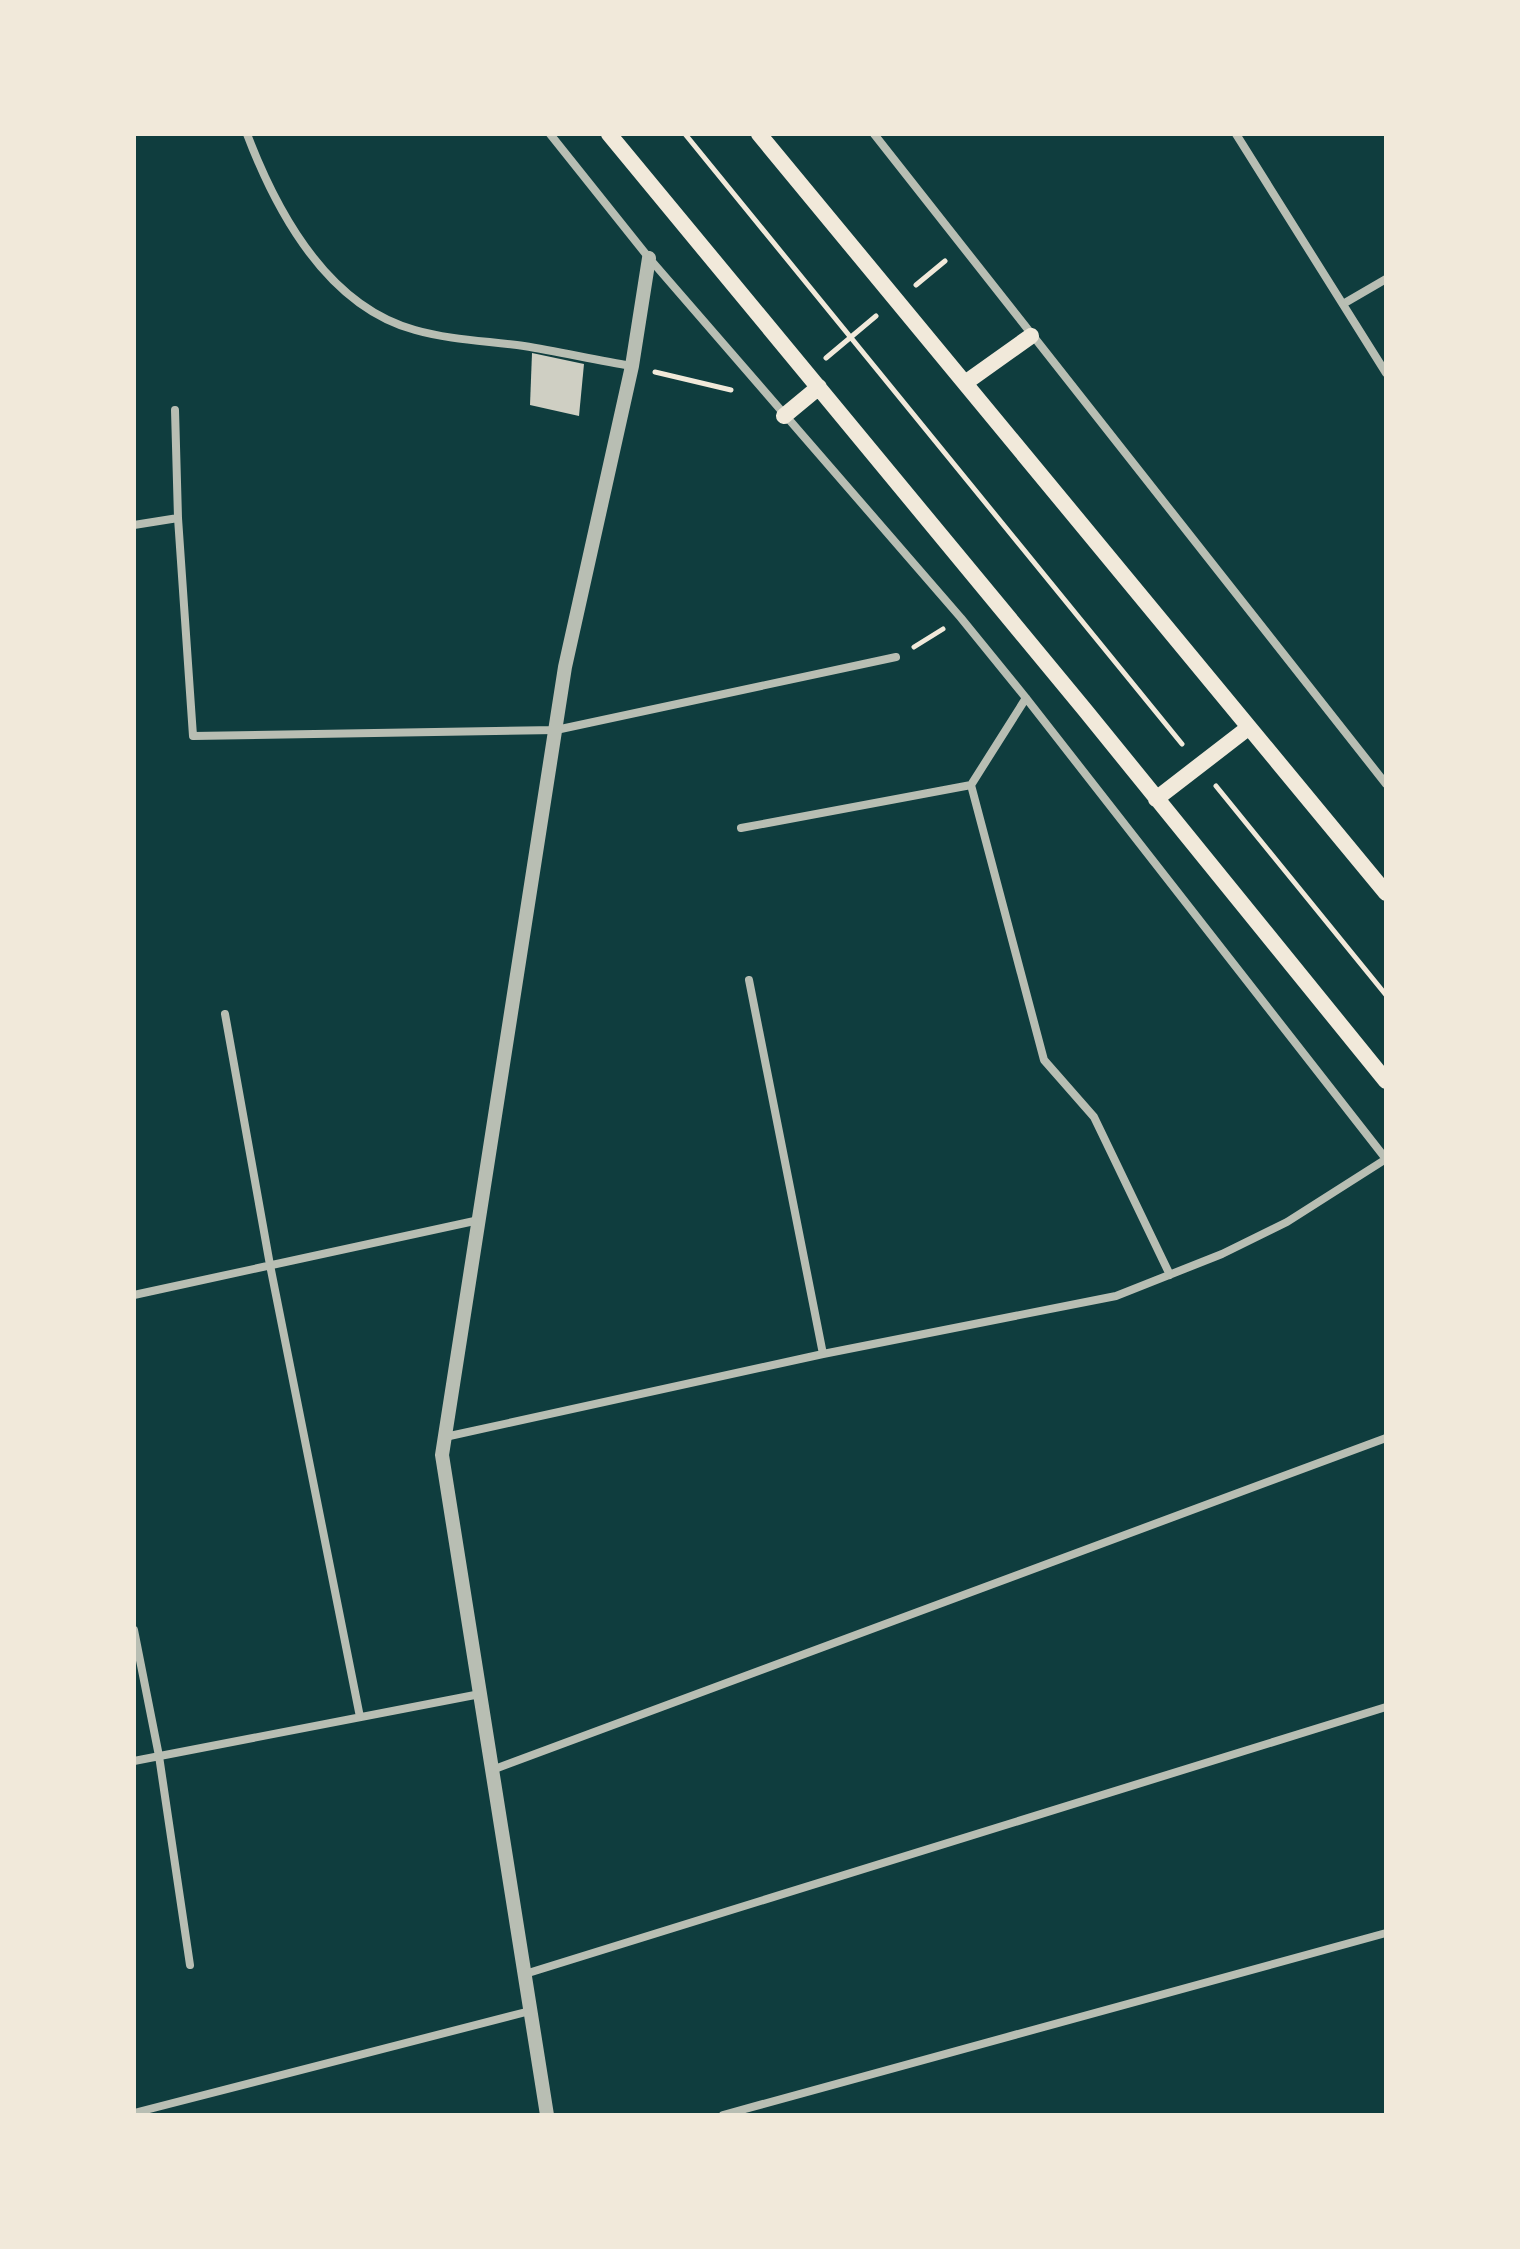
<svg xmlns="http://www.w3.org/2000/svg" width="1520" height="2249" font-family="'PT Sans',sans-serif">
	<rect width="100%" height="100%" fill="#0f3d3e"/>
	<!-- building -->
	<path fill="#cfcfc3" d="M532,353L584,364L579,416L530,405Z"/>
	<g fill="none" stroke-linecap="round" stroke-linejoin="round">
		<!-- path -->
		<path stroke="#f1e9da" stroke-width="5" d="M685,134L1182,744
			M916,285L945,261
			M826,358L876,316
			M655,372L731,390
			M914,647L943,629
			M1216,786L1386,995"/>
		<!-- minor -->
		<path stroke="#b8beb3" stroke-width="8" d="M247,134C277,213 327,306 415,330C450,340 489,341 524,346C560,352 596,360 632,366
			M550,134L649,258L961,618L1026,698L1386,1159
			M874,134L1386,784
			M1236,134L1386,373
			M1343,304L1386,279
			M175,410L178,518L193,736L556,730L896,657
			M134,525L178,518
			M1026,698L971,785L1044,1060L1094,1117L1170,1275
			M741,828L971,785
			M749,980L823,1354
			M225,1014L270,1265L360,1717
			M134,1295L479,1220
			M445,1437L823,1354L1116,1296L1222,1254L1287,1222L1386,1159
			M134,1630L159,1756L190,1965
			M134,1761L480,1694
			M492,1770L1386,1438
			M525,1974L1386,1707
			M134,2113L530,2011
			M723,2115L1386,1933"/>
		<!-- tertiary -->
		<path stroke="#b8beb3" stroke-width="14" d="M547,2115L442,1455L565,667L632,366L649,258"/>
		<!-- secondary -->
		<path stroke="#f1e9da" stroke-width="16" d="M609,134L1085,710L1386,1081
			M759,134L1386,893
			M965,383L1031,336
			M784,416L819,387
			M1156,799L1248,728"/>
	</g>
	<!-- border -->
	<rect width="1520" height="2249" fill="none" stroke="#f1e9da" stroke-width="272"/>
</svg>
